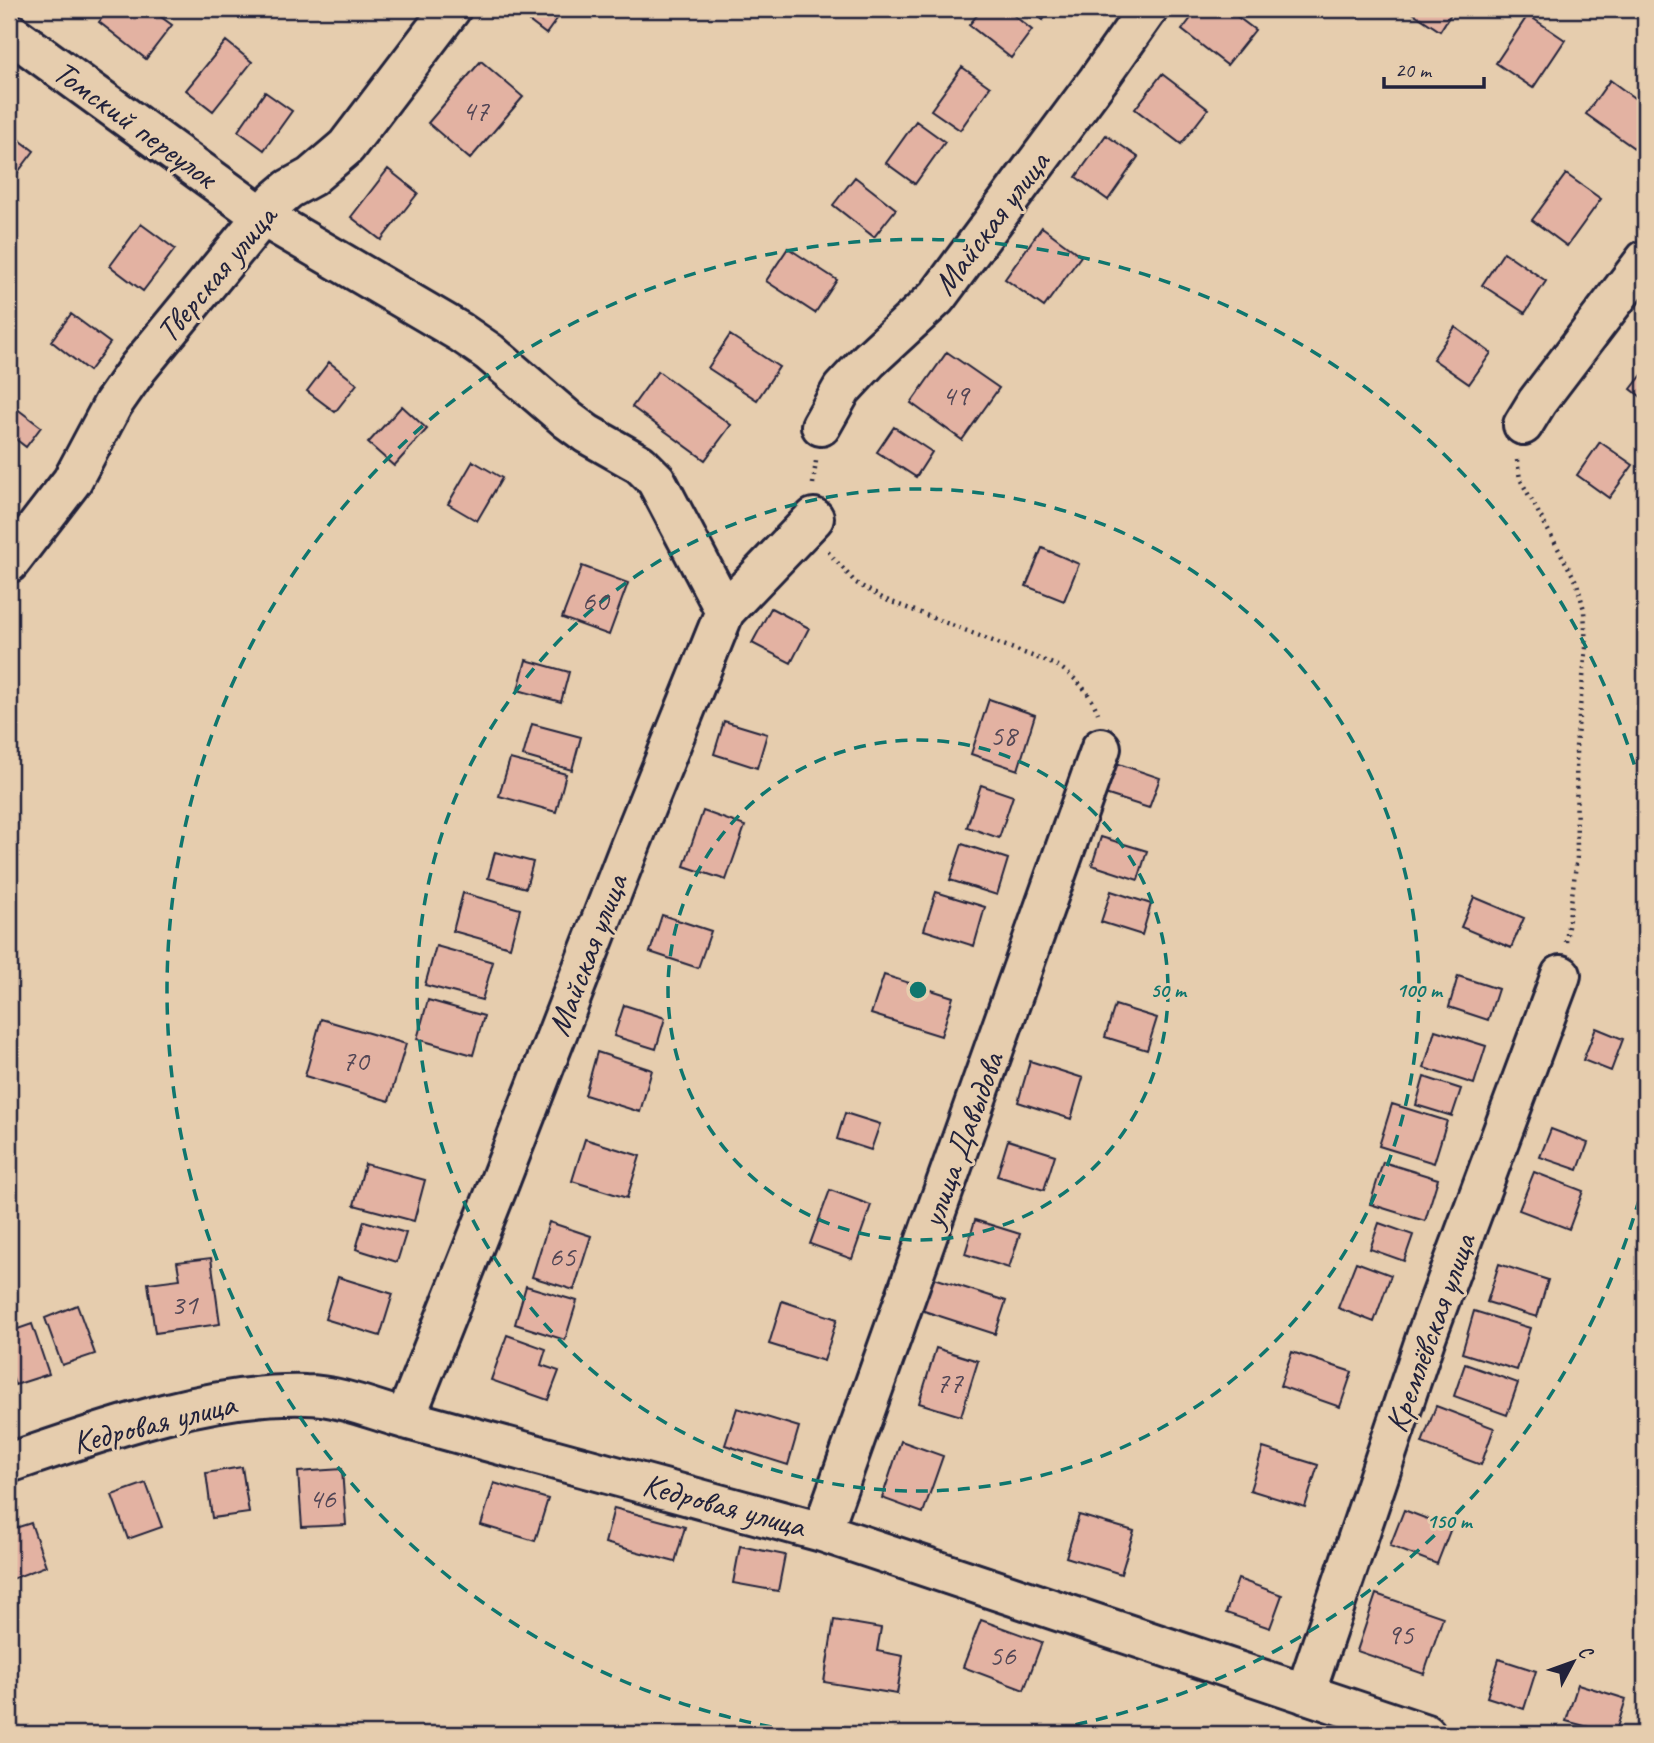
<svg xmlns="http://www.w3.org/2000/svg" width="1654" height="1743" font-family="Caveat,sans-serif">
	<rect width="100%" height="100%" fill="#e6cdae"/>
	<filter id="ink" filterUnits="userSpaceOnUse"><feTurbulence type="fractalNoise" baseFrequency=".0143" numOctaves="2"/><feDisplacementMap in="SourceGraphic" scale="14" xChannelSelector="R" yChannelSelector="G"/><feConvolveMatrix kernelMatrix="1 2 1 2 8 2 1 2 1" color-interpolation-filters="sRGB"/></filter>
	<g filter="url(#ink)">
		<!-- building -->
		<path fill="#e3b2a2" stroke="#22223b" stroke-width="2" d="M109,9H150L172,25L146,59L99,22Z
			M513,9H564L546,34Z
			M982,9H1006L1032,30L1011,58L969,25Z
			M1029,9H1051L1043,20Z
			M1198,9H1227L1255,30L1227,65L1182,30Z
			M1407,9H1454L1440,31Z
			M1528,15L1565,40L1533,88L1496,63Z
			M226,41L252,62L213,111L186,90Z
			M481,61L523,97L470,159L428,123Z
			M962,67L990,87L960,130L931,110Z
			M1162,74L1208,109L1181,144L1135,109Z
			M1610,80L1645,106V132L1634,148L1586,114Z
			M265,92L292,111L264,150L238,131Z
			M916,121L945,142L915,184L886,163Z
			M9,132L34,151L9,184Z
			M1106,135L1138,157L1108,200L1076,177Z
			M388,169L418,193L381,240L351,217Z
			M1566,174L1601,199L1567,246L1532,220Z
			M855,177L896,209L874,237L833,205Z
			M141,224L175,249L143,291L110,266Z
			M1042,227L1081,256L1044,307L1005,279Z
			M788,248L837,280L815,313L766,281Z
			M1504,252L1546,281L1525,313L1482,285Z
			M71,314L110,343L89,371L51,341Z
			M1455,327L1491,353L1469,384L1433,359Z
			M730,335L779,367L757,400L708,368Z
			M947,352L999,388L962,440L911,403Z
			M329,362L357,384L335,412L307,391Z
			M658,371L731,425L705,460L632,407Z
			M1645,371V400L1631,389Z
			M12,405L41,427L26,447L9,434V409Z
			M402,406L427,429L394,466L368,443Z
			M894,427L932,452L916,477L877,452Z
			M1600,442L1633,465L1609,498L1577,475Z
			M473,461L502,478L477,521L448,504Z
			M1042,548L1079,564L1064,601L1026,586Z
			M582,566L628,583L609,635L562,618Z
			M771,608L809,628L791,663L752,643Z
			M526,660L569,672L561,702L518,690Z
			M989,699L1035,715L1018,770L971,754Z
			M724,721L767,734L757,768L714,754Z
			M532,724L581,737L572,770L523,756Z
			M510,759L566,774L556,812L499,796Z
			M1116,763L1160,778L1149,808L1105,794Z
			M981,785L1013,796L999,838L967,827Z
			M703,811L745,826L726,880L684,866Z
			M1101,837L1147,851L1138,880L1092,865Z
			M962,844L1008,859L997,895L950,880Z
			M495,852L533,862L526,888L488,878Z
			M1111,891L1151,904L1142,935L1101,922Z
			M936,892L985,907L974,946L924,930Z
			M463,893L520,909L510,947L453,931Z
			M1474,897L1524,918L1511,948L1461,927Z
			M662,915L711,931L698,968L650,952Z
			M436,946L493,962L482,1000L425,985Z
			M884,975L953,997L941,1036L871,1014Z
			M1458,976L1498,989L1488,1020L1449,1007Z
			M428,1000L484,1016L473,1055L417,1039Z
			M624,1005L665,1018L656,1049L614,1036Z
			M1115,1005L1157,1018L1147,1050L1105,1037Z
			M321,1019L406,1044L389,1101L305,1076Z
			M1596,1028L1623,1039L1611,1071L1583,1060Z
			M1435,1030L1486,1046L1474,1084L1424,1068Z
			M597,1052L652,1070L640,1112L585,1095Z
			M1030,1061L1083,1078L1071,1119L1018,1102Z
			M1424,1077L1461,1089L1452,1116L1416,1105Z
			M1392,1104L1447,1121L1434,1163L1379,1146Z
			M845,1113L880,1124L871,1150L837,1139Z
			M1551,1129L1588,1143L1578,1170L1540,1157Z
			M585,1139L640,1156L627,1198L572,1181Z
			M1008,1140L1055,1155L1044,1190L997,1176Z
			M1383,1162L1438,1179L1425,1221L1370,1204Z
			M365,1164L425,1180L414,1221L354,1205Z
			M1534,1172L1583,1191L1569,1229L1519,1210Z
			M830,1190L871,1205L852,1259L810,1244Z
			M975,1220L1020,1234L1009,1268L965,1254Z
			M364,1221L406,1233L397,1262L356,1249Z
			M549,1222L591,1236L574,1290L532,1277Z
			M1379,1223L1413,1235L1404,1261L1370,1249Z
			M211,1258L220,1324L155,1333L148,1283L180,1279L177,1262Z
			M1356,1262L1391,1275L1374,1322L1338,1308Z
			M1499,1264L1548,1280L1537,1317L1487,1302Z
			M928,1276L1006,1301L995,1334L918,1309Z
			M338,1277L393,1294L380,1336L325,1319Z
			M526,1286L577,1301L565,1340L515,1324Z
			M782,1301L837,1319L824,1361L769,1344Z
			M77,1305L95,1354L62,1365L45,1318Z
			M1474,1311L1530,1328L1517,1370L1462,1353Z
			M32,1324L49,1374L15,1385L9,1367V1332Z
			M507,1335L546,1349L541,1365L559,1371L548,1400L491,1380Z
			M936,1348L978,1361L961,1416L919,1403Z
			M1292,1352L1352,1372L1340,1407L1280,1386Z
			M1465,1364L1518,1383L1507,1415L1454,1396Z
			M1436,1406L1494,1428L1481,1465L1422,1443Z
			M737,1408L799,1427L788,1465L725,1445Z
			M901,1441L943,1456L923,1513L882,1498Z
			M1263,1448L1318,1465L1305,1507L1250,1490Z
			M242,1467L249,1513L212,1518L206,1473Z
			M342,1469L346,1525L302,1527L298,1472Z
			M146,1483L162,1527L128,1539L112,1495Z
			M494,1483L548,1499L535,1541L481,1525Z
			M614,1508L685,1527L675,1562L605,1543Z
			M1404,1510L1451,1528L1437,1564L1390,1546Z
			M1079,1515L1134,1531L1121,1574L1066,1557Z
			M31,1523L46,1566L12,1579L9,1569V1530Z
			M740,1546L785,1555L778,1591L733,1583Z
			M1238,1579L1282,1595L1270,1628L1226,1613Z
			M1376,1594L1443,1617L1424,1674L1357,1651Z
			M834,1620L881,1628L877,1651L903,1656L897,1694L824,1682Z
			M981,1620L1042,1642L1024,1690L963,1667Z
			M1499,1659L1536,1671L1524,1709L1487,1697Z
			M1578,1684L1626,1699L1615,1734L1566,1721Z"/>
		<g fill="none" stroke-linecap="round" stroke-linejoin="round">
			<!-- minor casing -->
			<g stroke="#22223b" stroke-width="44">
				<path id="minor" d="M9,32L262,216L460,332L489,352L568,420L587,434L640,464L656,480L725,611
					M1523,425L1537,402L1645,260
					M821,426L842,389L869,360L937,297L1098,80L1148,9
					M9,563L72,481L113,404L138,368L276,200L289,189L311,177L346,147L451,9
					M405,1419L496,1191L630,846L725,611L814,518
					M9,1463C100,1432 208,1392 306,1395C339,1395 373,1410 405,1419L822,1532L1426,1734
					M822,1532L1101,748
					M1305,1694L1426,1337L1561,975"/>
			</g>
			<!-- path -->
			<path stroke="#22223b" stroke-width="4.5" stroke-dasharray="2 5" stroke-linecap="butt" d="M1517,460L1520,479L1577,583L1584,610L1586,648L1576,747L1577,857L1566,942
				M813,484L816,461
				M828,552L856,583L884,599L1058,666C1077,679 1089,691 1098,713"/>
			<!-- minor -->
			<use href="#minor" stroke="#e6cdae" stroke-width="38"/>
		</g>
	</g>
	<!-- distance rings -->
	<g fill="none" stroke="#0f766e" stroke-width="3.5" stroke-dasharray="12 9">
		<circle cx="918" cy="990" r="250"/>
		<circle cx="918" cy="990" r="501"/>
		<path d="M1645 1178A751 751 0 0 1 1023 1734M813 1734A751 751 0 1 1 1645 802"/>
	</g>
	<g text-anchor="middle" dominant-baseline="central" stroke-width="6" stroke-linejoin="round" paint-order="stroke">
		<!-- number labels -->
		<g font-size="30" fill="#524655">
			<text x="475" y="110">47</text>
			<text x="955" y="395">49</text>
			<text x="595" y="600">60</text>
			<text x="1003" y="735">58</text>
			<text x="355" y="1060">70</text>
			<text x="562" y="1256">65</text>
			<text x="184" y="1304">31</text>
			<text x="949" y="1382">77</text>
			<text x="322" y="1498">46</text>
			<text x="1400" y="1634">95</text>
			<text x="1002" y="1655">56</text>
		</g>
		<!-- street labels -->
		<g font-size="33" fill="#22223b" stroke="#e6cdae">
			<text transform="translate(135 124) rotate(36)">Томский переулок</text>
			<text transform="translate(991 223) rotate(-53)">Майская улица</text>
			<text transform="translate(216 274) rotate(-50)">Тверская улица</text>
			<text transform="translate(587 955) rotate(-69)">Майская улица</text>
			<text transform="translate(962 1140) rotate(-70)">улица Давыдова</text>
			<text transform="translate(1430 1333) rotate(-70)">Кремлёвская улица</text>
			<text transform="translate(154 1423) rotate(-14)">Кедровая улица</text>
			<text transform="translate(724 1505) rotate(15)">Кедровая улица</text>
		</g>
	</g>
	<circle cx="918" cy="990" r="10" fill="#0f766e" stroke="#e6cdae" stroke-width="3.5"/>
	<g font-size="21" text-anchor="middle" font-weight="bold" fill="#0f766e" stroke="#e6cdae" stroke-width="6" stroke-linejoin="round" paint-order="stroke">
		<text x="1168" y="997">50 m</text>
		<text x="1419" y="997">100 m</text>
		<text x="1449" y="1528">150 m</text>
	</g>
	<!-- margin -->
	<rect width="1654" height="1743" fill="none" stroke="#e6cdae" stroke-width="35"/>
	<rect x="18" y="18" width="1619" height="1708" fill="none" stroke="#22223b" stroke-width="2.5" filter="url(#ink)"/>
	<!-- north arrow -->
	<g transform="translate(1573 1662) rotate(49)" stroke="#e6cdae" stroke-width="5" paint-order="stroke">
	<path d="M0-5L12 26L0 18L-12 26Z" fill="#22223b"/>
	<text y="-10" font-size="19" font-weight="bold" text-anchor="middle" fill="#22223b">С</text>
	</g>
	<!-- scale -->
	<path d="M1384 77v10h100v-10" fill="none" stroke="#22223b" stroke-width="3.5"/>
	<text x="1395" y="77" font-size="21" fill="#22223b" stroke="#e6cdae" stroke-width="5" paint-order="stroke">20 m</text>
</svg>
